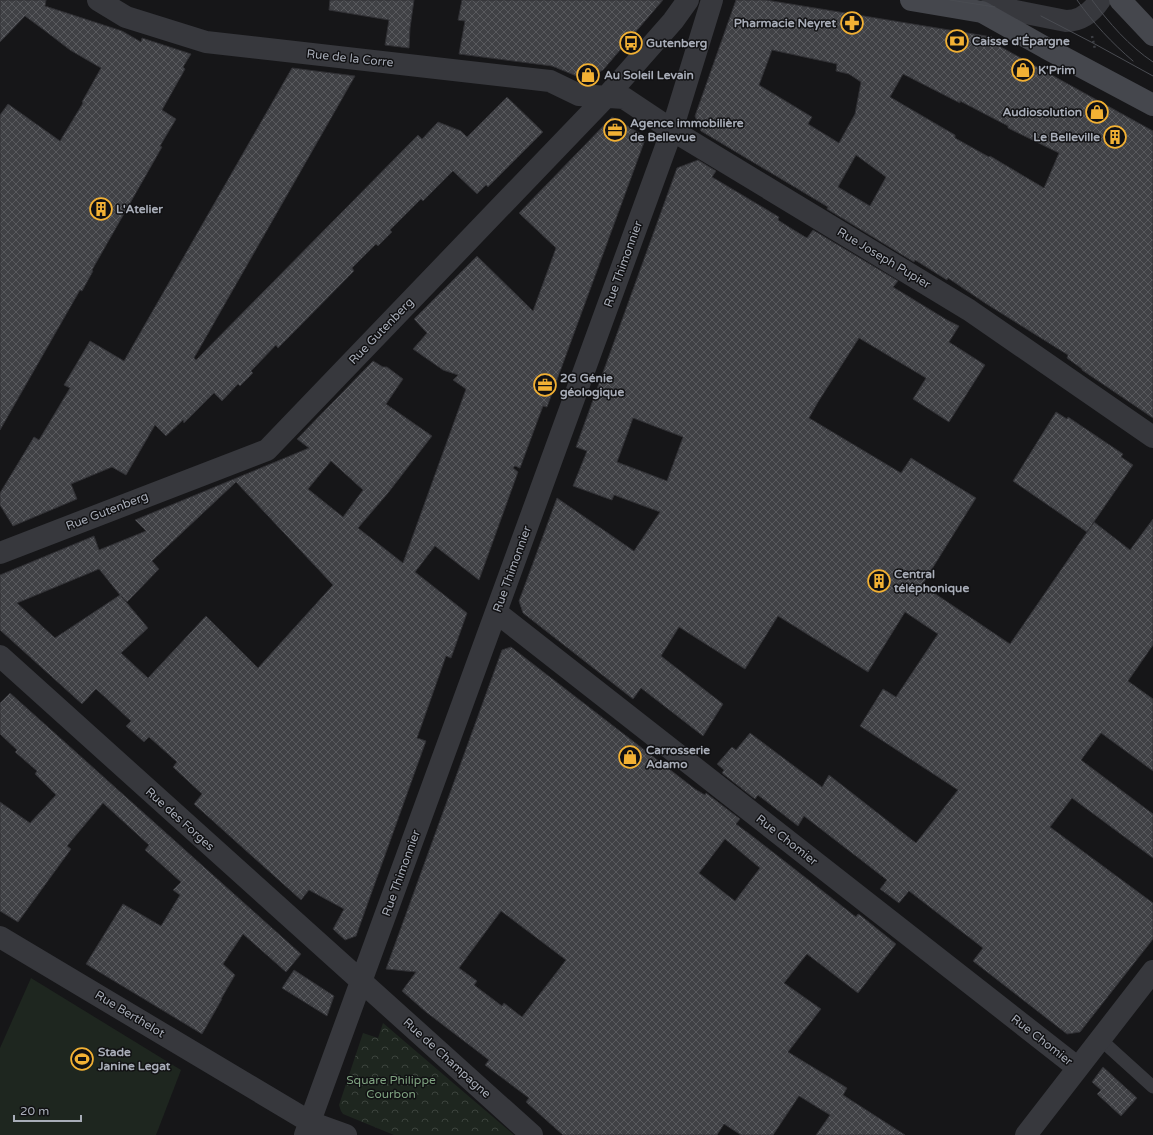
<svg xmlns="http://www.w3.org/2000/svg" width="1153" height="1135" font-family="'Varela Round',sans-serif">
	<defs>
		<pattern id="forest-crowns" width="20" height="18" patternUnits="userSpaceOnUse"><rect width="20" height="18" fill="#1e261f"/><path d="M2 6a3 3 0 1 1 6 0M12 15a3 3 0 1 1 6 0" fill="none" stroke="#3c433d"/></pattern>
		<pattern id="building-cross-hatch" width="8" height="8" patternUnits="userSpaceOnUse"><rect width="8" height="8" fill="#404145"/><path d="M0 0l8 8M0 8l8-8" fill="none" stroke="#595a5e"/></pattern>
	</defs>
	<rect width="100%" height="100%" fill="#161618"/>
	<!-- grass -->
	<path fill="#1e261f" d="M31,978L181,1070L156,1135H0V1048Z"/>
	<!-- forest -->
	<path fill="url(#forest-crowns)" d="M383,1023L514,1135H394L343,1114L341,1111L339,1105L363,1033L378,1038Z"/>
	<!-- building -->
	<path fill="url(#building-cross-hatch)" stroke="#303034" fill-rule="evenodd" d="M0,0H46L45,6L122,31L141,42L142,38L191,54L183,67L185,69L162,110L176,119L160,146L162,147L92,270L93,271L82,291L80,290L0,430V115L8,104L60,141L83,103L82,102L101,68L70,50L44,30L25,16L0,42Z
		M330,0H414L410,28L409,48L385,45L389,20L329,10Z
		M462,0H663L603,70L584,79L552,66L459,54L465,21L458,20Z
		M736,0H766L992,37L990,41L1153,131V418L1082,370V369L1067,358L1068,355L985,303L948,278L947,280L915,260L914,262L827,209L828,207L701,131L695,116ZM772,50L837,64L836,71L849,74L861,82L855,114L839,143L808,124L812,117L759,85ZM903,74L960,103V101L1008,126V128L1059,153L1044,188L990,156L989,157L955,138V135L890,97ZM856,155L886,177L870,206L838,187Z
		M292,68L355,76L194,358L196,360L418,135L422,139L438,122L461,131L467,137L507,97L543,132L488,187L486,185L477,194L453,171L423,201L421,199L390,230L392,232L378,246L376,244L352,268L354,271L278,348L276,345L251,371L253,373L240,386L238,384L222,401L214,393L184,423L183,420L166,436L155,425L126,475L112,467L71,484L77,499L13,526L0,505V493L34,437L39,440L70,388L64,385L90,341L124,361Z
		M612,117L646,137L547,407L543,406L520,468L515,466L513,468L518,472L479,580L435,546L415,572L467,613L451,658L446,656L417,738L426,741L356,936L345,940L333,929L344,909L309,890L301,900L194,804L202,794L173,767L177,762L149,737L144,742L126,726L131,721L96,689L82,704L0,630V575L94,536L99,550L146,531L135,520L309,448L297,439L373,361L383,367H387L403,379L386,404L432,436L388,493L358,528L403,563L466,389L453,380L458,375L443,370L413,349L427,333L414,319L477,256L533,311L556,248L519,213ZM331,461L363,490L343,517L308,489ZM236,482L333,585L258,668L206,616L148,678L121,653L148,628L121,596L127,602L159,569L152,561ZM99,569L120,595L55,638L17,603Z
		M698,160L716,171L712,177L779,217L778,220L792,229L807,238L813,230L898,281L893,287L947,320L959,326L949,342L985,365L949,422L913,399L926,378L859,338L818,402L809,418L901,473L911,458L976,498L922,585L1010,644L1094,522L1130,550L1153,519V645L1128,681L1153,699V771L1101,733L1081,760L1153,814V858L1072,798L1050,827L1153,903V939L1080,1032L1067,1034L973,961L983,948L909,891L899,903L880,889L887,880L804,816L798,826L758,795L755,799L722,773L724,770L717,764L732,747L736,750L750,733L822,787L829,775L916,843L958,790L860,726L883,689L896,697L938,634L905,612L868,672L778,616L745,669L679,627L661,656L723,704L703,736L641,688L633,699L523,613L519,601L557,498L634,551L660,512L614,495L612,500L573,486L587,451L576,447L677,168ZM633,418L683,437L667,481L617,462Z
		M1056,412L1067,419L1068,417L1123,454L1121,457L1133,465L1087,532L1013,481Z
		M511,647L695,789L705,795L706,793L740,819L736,824L756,839L856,917L858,914L860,915L896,944L858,993L807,954L784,983L821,1009L788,1052L847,1088L843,1095L905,1135H816L830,1115L799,1096L773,1135H741L724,1124L717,1135H563L526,1102L529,1098L485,1065L489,1060L426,1012L402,991L416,972L386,969L502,650ZM725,839L760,868L735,901L699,873ZM501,911L566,960L522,1017L504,1003L502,1006L474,985L477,981L459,968Z
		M10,693L301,954L286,972L243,934L223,964L235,975L221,999H222L202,1034L86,964L123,904L161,926L180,895L173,890L181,882L145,850L149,845L103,803L67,846L71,849L18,922L0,911V802L30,823L56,795L35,774L37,771L15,752L17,750L0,734V703Z
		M294,970L334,996L327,1016L282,988Z
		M1103,1067L1137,1098L1121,1116L1097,1094L1101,1090L1092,1082Z"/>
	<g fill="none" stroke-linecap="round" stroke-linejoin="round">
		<!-- path -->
		<path stroke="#3d3f44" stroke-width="2.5" stroke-dasharray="2 3" stroke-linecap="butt" d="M1092,36L1095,49"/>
		<!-- lane -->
		<path stroke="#37383d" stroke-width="13" d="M1100,1039L1153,1087"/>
		<!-- street -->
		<path stroke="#37383d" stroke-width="22" d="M98,0L126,17L206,42L550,81L579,95L624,98L672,130L969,310L1153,437
			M982,12L995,7L1066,21C1081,21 1092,12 1100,0
			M0,553L267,450L607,96L673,21L688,0
			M496,612L1078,1068
			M0,656L532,1135
			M0,937L310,1122L346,1135
			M305,1135L672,130L712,0
			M1026,1135L1153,971"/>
		<!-- secondary -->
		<path stroke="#45474d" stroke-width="22" d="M911,0L982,12L1046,48L1153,105
			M1120,0L1153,35"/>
		<!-- tram -->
		<path stroke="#4a4c52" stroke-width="1" d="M950,0L995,7
			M1077,0C1093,23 1112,43 1133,61
			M1092,0C1109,23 1129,46 1153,62
			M1041,16L1093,43L1153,76"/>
	</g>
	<!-- icons -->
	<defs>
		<g id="pharmacy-ring" transform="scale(1.15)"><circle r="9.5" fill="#111113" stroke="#f2b134" stroke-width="1.5"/><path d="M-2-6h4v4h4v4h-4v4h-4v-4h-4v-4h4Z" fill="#f2b134"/></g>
		<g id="bank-ring" transform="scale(1.15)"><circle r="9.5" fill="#111113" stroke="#f2b134" stroke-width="1.5"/><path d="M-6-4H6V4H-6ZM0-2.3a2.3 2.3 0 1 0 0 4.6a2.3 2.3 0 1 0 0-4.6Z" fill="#f2b134"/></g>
		<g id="bus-ring" transform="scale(1.15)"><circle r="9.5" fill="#111113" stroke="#f2b134" stroke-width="1.5"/><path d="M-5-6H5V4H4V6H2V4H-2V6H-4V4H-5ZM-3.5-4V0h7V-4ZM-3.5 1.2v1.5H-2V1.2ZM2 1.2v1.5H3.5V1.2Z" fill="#f2b134"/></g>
		<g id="shop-ring" transform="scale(1.15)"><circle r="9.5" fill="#111113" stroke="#f2b134" stroke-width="1.5"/><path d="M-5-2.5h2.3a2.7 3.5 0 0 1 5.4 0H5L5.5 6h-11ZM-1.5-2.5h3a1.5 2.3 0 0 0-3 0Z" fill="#f2b134"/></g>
		<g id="office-ring" transform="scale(1.15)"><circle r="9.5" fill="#111113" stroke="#f2b134" stroke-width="1.5"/><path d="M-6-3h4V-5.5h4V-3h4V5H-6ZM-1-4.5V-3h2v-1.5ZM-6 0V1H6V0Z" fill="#f2b134"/></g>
		<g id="building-ring" transform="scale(1.15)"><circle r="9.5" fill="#111113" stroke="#f2b134" stroke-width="1.5"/><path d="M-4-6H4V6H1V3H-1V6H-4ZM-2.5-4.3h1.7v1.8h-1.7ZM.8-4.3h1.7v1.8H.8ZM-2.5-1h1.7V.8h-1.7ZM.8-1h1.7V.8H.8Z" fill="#f2b134"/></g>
		<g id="stadium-ring" transform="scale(1.15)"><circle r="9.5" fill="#111113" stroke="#f2b134" stroke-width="1.5"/><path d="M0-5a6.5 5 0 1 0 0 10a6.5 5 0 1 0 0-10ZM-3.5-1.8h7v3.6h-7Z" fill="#f2b134"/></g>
	</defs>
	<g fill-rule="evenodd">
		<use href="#pharmacy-ring" x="852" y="23"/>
		<use href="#bank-ring" x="957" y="41"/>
		<use href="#bus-ring" x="631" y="43"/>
		<use href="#shop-ring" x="1023" y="70"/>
		<use href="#shop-ring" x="588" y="75"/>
		<use href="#shop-ring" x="1097" y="112"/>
		<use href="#office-ring" x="615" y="130"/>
		<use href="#building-ring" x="1115" y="137"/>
		<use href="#building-ring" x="101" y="209"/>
		<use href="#office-ring" x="545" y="385"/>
		<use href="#building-ring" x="879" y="581"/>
		<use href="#shop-ring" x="630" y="757"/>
		<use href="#stadium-ring" x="82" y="1059"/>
	</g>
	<g text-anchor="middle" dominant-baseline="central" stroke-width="3" stroke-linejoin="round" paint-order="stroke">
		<!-- poi labels -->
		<g font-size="12" font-weight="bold" fill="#a8adb8" stroke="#111113" text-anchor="start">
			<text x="836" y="23" text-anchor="end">Pharmacie Neyret</text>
			<text x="972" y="41">Caisse d'Épargne</text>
			<text x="646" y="43">Gutenberg</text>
			<text x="1038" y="70">K'Prim</text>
			<text x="604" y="75">Au Soleil Levain</text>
			<text x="1082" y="112" text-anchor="end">Audiosolution</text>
			<text x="630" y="123">Agence immobilière<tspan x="630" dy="14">de Bellevue</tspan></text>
			<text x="1100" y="137" text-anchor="end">Le Belleville</text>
			<text x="116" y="209">L'Atelier</text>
			<text x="560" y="378">2G Génie<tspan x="560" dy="14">géologique</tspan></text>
			<text x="894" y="574">Central<tspan x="894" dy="14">téléphonique</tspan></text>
			<text x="646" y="750">Carrosserie<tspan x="646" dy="14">Adamo</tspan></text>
			<text x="98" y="1052">Stade<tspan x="98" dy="14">Janine Legat</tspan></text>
		</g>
		<!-- street labels -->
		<g font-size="12" fill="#a8adb8" stroke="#111113">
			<text transform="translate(350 58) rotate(6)">Rue de la Corre</text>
			<text transform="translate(884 258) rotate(31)">Rue Joseph Pupier</text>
			<text transform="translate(623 264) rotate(-70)">Rue Thimonnier</text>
			<text transform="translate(381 331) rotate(-46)">Rue Gutenberg</text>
			<text transform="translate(107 511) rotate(-21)">Rue Gutenberg</text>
			<text transform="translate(512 569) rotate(-70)">Rue Thimonnier</text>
			<text transform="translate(180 819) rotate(42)">Rue des Forges</text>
			<text transform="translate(787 840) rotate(38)">Rue Chomier</text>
			<text transform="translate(401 873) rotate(-70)">Rue Thimonnier</text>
			<text transform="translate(130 1014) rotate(31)">Rue Berthelot</text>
			<text transform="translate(1042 1040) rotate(38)">Rue Chomier</text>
			<text transform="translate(447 1058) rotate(42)">Rue de Champagne</text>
		</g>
		<!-- park labels -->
		<g font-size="12" fill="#7fa381" stroke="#111113">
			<text x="391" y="1080">Square Philippe<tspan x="391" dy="14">Courbon</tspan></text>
		</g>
	</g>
	<!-- scale -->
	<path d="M14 1115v6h67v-6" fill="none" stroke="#a8adb8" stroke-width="2"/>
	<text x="20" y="1115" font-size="12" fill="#a8adb8" stroke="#111113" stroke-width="3" paint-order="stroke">20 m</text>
</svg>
